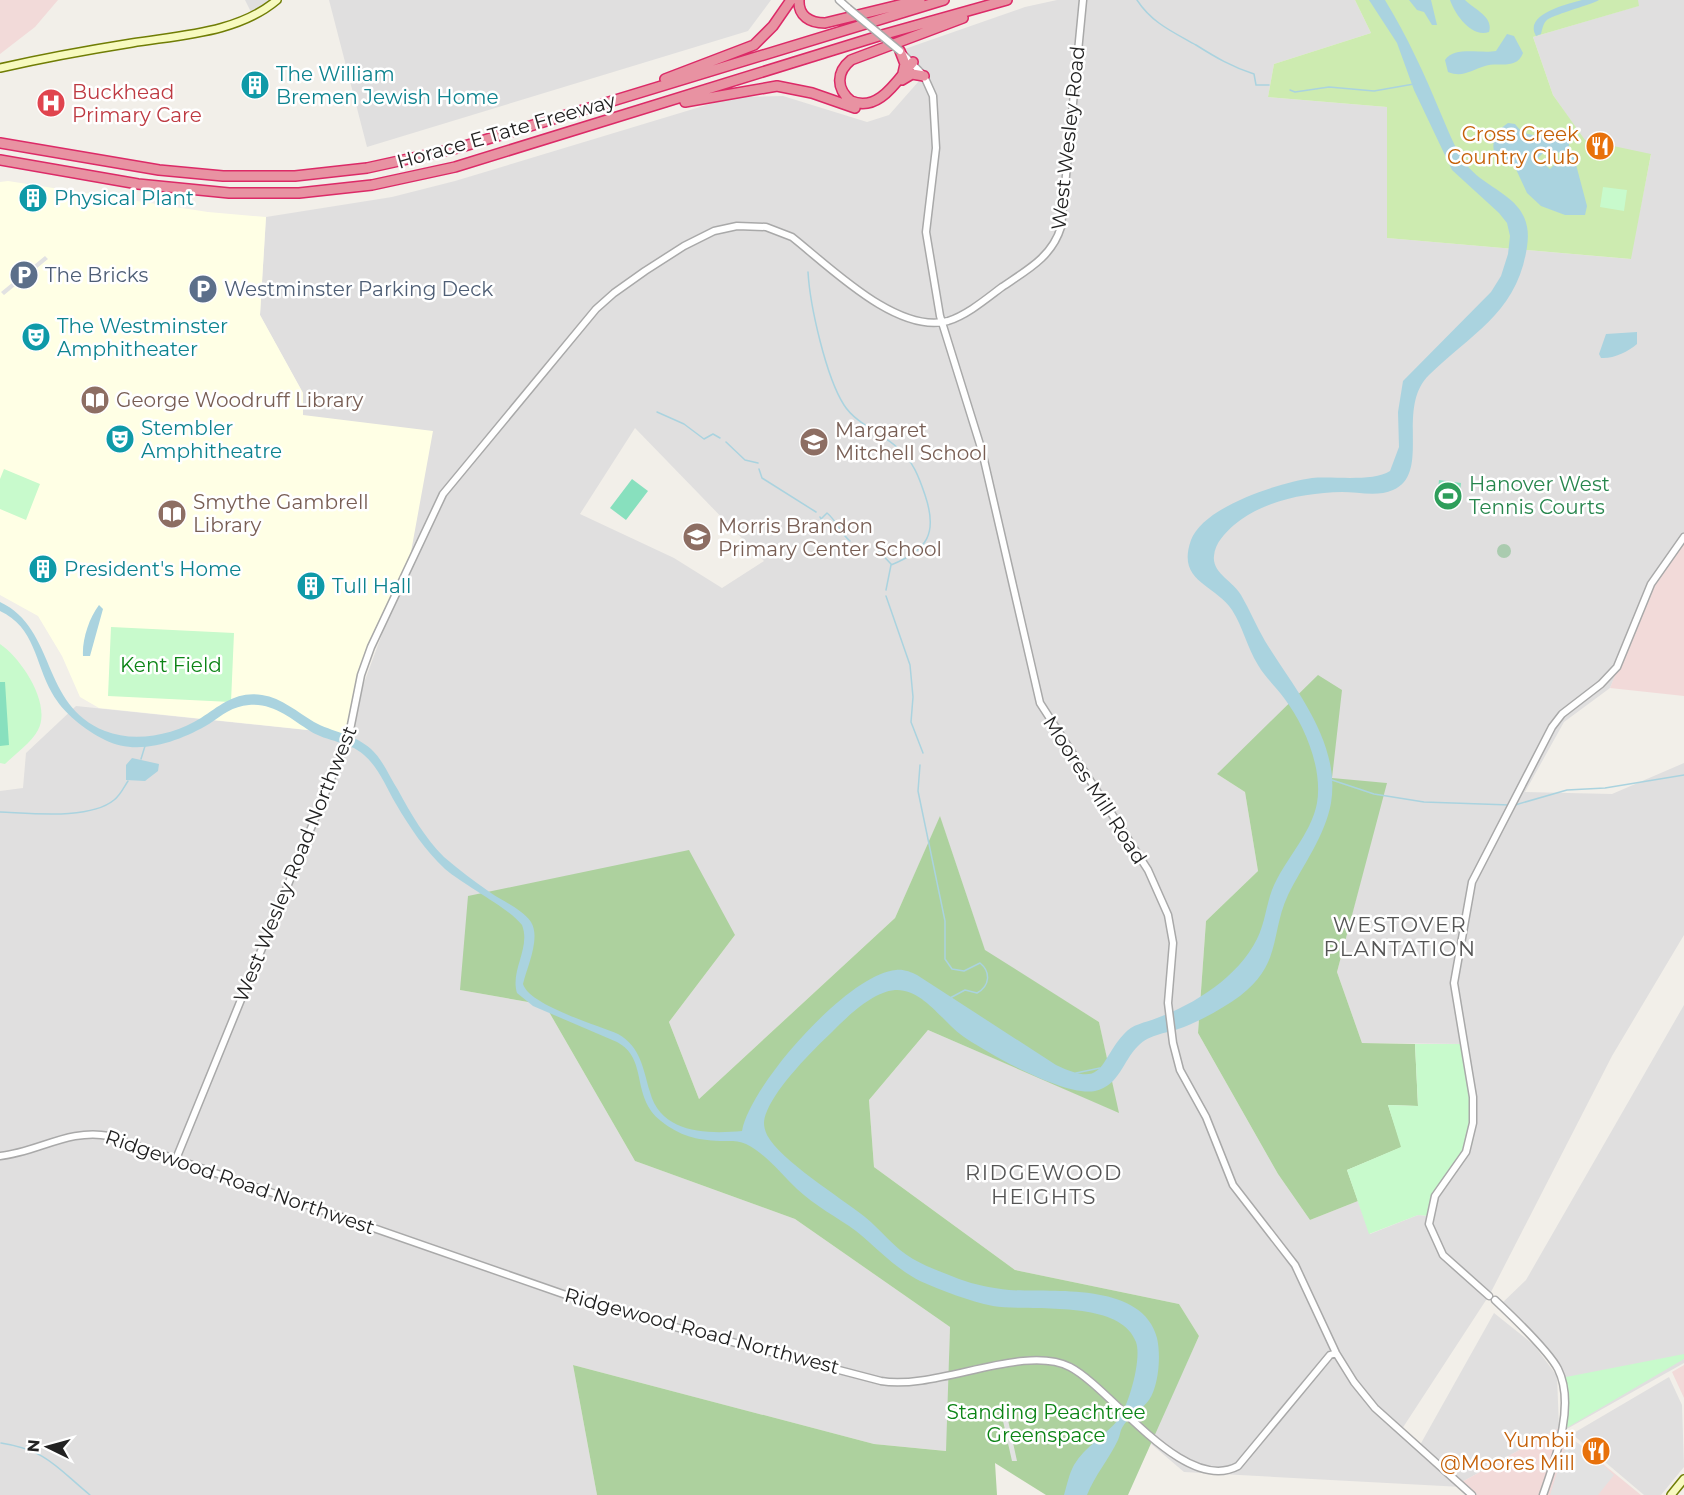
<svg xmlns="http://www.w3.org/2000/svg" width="1684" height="1495" font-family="Montserrat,sans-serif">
	<rect width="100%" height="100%" fill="#f2efe9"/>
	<!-- residential -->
	<path fill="#e0dfdf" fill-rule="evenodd" d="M245,0H276L255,20Z
		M329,0H771L748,31L367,147Z
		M1057,0H1355L1371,33L1274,64L1268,97L1387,107V238L1630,259L1651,155L1585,141L1553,95L1533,37L1638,6V0H1684V539L1633,633L1610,688L1564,722L1525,792L1612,794L1684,763V935L1612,1056L1490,1294L1400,1432L1462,1487L1184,1472L1150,1443L1199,1336L1179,1304L1015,1270L874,1167L869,1100L928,1030L1118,1112L1099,1022L985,951L940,817L895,918L699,1099L669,1022L735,935L460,990L545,1005L635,1161L795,1219L950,1327L947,1451L874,1444L573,1365L597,1495H0V791L23,788L26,753L76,706L345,734L408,564L302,416L303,393L260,315L266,217L392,197L455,181L733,97L783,96L867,122L889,115L926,73L899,51L1025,7ZM635,428L764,561L722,588L674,558L580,514ZM1217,774L1386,783L1337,972L1362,1043L1465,1044L1473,1143L1432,1206L1431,1216L1418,1215L1370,1234L1358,1201L1310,1220L1278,1174L1198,1033L1206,921L1258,871L1245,792Z
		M1684,1005V1363L1565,1430V1380L1550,1354L1500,1305L1526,1280Z
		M1494,1313L1534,1345L1557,1376L1559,1428L1462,1482L1420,1445Z
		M1669,1377L1682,1405L1684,1467L1661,1495H1644L1572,1434Z"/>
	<!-- commercial -->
	<path fill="#f2dad9" d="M0,0H58L35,27L0,54Z
		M1684,539V696L1610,688L1651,584Z
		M1684,1365V1398L1672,1372Z
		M1559,1428L1641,1495H1477L1462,1482Z"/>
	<!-- education -->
	<path fill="#ffffe5" d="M8,181L208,212L266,217L260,315L303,393V415L433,431L409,563L382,623L358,688L346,734L99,708L80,697L62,656L38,616L0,595V182Z"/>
	<!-- grass -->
	<path fill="#cdebb0" d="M1355,0H1638L1639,6L1533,37L1553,95L1585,140L1651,154L1631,259L1387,238V107L1268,97L1274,64L1371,33Z"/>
	<!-- forest -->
	<path fill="#add19e" d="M1318,675L1342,690L1332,778L1387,783L1337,972L1362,1043L1415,1044L1418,1106L1388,1105L1402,1147L1347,1170L1358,1201L1310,1220L1278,1174L1198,1033L1206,921L1258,871L1245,792L1217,774Z
		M940,816L985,950L1099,1022L1119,1113L928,1030L869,1100L874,1167L1015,1270L1179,1304L1199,1336L1128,1495H1046L995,1463L997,1495H597L573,1365L874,1444L946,1451L950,1327L795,1219L635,1161L545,1005L460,990L468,896L689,850L735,935L669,1022L699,1099L895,918Z"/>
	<!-- cemetery -->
	<path fill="#aacbaf" d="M1497 551a7 7 0 1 1 14 0a7 7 0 1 1-14 0Z"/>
	<!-- park -->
	<path fill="#c8facc" d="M1603,187L1627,190L1624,211L1600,207Z
		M4,469L40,484L26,520L0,509V479Z
		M111,627L234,633L231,702L108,696Z
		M0,644C21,658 52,704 38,730C32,742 15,754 5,764L0,763Z
		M1415,1044H1465L1474,1106L1473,1143L1432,1206L1431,1216L1418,1215L1369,1234L1347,1170L1401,1147L1388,1105L1418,1106Z
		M1684,1354V1359L1563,1430L1561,1378Z"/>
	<!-- pitch -->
	<path fill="#88e0be" d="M632,479L648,491L626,520L610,508Z
		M1439,480L1461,483L1459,502L1437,500Z
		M0,682H5L9,745L0,746Z"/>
	<!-- parking -->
	<path fill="#e2e2e2" d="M45,256L48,259L4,295L1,292Z
		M1008,1420L1017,1461H1012L1003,1421Z
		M1572,1441L1578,1443L1614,1475L1598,1495H1550L1564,1450Z"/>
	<!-- water -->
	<path fill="#aad3df" d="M1369,0H1385C1407,36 1425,75 1441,114C1448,130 1454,146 1463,160C1479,184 1506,190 1520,210C1528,222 1529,233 1527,247C1517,313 1472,333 1429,375C1395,408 1432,473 1393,490C1378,497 1358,492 1342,492C1305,493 1264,500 1234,525C1225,533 1215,543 1214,556C1212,573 1233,581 1241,595C1250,610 1256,626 1265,641C1294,688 1341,742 1331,803C1325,836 1303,865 1288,895C1270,934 1282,964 1240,996C1223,1008 1204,1019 1184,1027C1169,1033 1149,1034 1138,1046C1122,1062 1120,1085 1095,1091C1065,1097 993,1056 967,1039C944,1025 924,988 895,990C872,992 847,1017 832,1032C812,1051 778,1085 767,1111C763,1120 763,1126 767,1135C781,1161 840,1197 865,1217C881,1230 894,1248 913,1259C927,1267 944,1273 959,1279C975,1285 992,1288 1009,1290C1051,1293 1142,1281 1157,1338C1161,1355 1159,1385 1149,1400C1142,1410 1128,1416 1122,1428C1120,1431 1120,1436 1118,1440C1109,1459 1095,1475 1087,1495H1064C1067,1485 1069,1474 1074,1465C1085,1446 1105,1436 1118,1420C1129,1405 1142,1359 1136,1342C1120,1298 1028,1312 993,1306C969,1301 943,1291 920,1281C896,1269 877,1248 856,1231C837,1217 815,1206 797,1189C781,1174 766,1154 746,1144C738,1140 728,1141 720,1141C696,1140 680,1136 661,1121C630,1096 649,1059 617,1042L533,1006L517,993C510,970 531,948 522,925C509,908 465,886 445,869C425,850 410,828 396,804C386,787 379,768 364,755C349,741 327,742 310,731C291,719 274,703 249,705C233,706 222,715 209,724C180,741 138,757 105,740C85,730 63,713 52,693C35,663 35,627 0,611V602C57,629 40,705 105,731C135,743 174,735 201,718C221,705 236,691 262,695C282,698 297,712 314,722C332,732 354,734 371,749C383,760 389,776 398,790C411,814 425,838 444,857C459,870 475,882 491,893C504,902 522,909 531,922C541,938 527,967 523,984C529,1005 597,1025 618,1034C641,1047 643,1069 650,1092C661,1134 708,1134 742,1131C750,1085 848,974 896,970C903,969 911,972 917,975L1056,1065C1106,1089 1098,1062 1124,1034C1132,1024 1145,1023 1157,1018C1195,1004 1238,977 1257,939C1265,923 1266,906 1272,890C1284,860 1311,835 1317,803C1323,768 1304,724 1284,698C1275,686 1265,677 1258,665C1247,647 1243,627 1232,610C1215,584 1176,582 1191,540C1204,506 1279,483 1312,478C1334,476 1373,482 1390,471L1399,447L1398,412L1403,381L1491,292L1501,276L1508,254L1510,236L1507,223L1499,213L1452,170L1414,90L1397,43Z
		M1409,0H1431L1437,25H1432L1424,12L1417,10Z
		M1450,0H1465C1474,9 1494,17 1489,32C1471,38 1455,14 1450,0Z
		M1582,0H1599C1588,6 1551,15 1546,21C1543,24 1542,30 1541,34L1536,36C1523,14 1568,4 1582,0Z
		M1507,34L1514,36L1523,53C1516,71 1498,61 1485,66C1471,70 1463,78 1448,72L1445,60C1454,46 1481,54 1496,51Z
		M1508,123L1515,124C1528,143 1551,131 1569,139V153L1544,152L1538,158L1550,169L1563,156L1574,157L1587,206L1585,215H1565L1541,206L1527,193L1514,165L1495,154C1490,142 1497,130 1508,123Z
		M1637,332V344C1628,352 1613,359 1601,358L1599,354L1606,334Z
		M99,605L103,609L90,656H83C82,640 89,618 99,605Z
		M132,758L159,764L158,771L145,781L126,780V765Z"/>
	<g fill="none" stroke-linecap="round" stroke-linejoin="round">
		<!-- stream -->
		<path stroke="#aad3df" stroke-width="1.5" d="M1137,0C1152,23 1173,32 1196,45C1215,57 1232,67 1254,74L1256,85H1269
			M1290,90L1295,92L1329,87L1374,91L1414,84
			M808,272C810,306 826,377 844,405C856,424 882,433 898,448C913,461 919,477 925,495C938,533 928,550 891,565L886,590
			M657,412L684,424L704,439L713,434L720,438
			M726,442L745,460L758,463
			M759,469L762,478L816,512
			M820,517L821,519L827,513C837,521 840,533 850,541
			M874,546L891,564
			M886,596L910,665L913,697L911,722L923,753
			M141,759L145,746
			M920,765L918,791L945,921V959L952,969L964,971L980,963C991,972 990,986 977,993L965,990L950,998
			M1332,780L1374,794L1424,802L1510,805
			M1515,805L1567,790L1605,788L1684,775
			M0,812C30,813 90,820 114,800C120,796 124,787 128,781
			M1076,1073L1100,1068
			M1,1443C47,1450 57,1468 90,1495"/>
		<!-- tertiary casing -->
		<g stroke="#a9a9a9" stroke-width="9">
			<path id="tertiary" d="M839,0L848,8
				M902,53L924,76L933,96L936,148L926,232L940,316L982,451L1040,703L1148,870L1168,915L1173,943L1168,1003L1173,1043L1180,1070L1206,1117L1233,1185L1295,1265L1336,1353L1354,1382L1375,1408L1472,1495
				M0,1156C38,1152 70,1128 109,1136L566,1295L652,1321L881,1381C935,1391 1024,1343 1070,1367C1112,1389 1184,1495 1238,1466L1330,1355L1336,1353
				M176,1159L349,735L361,675L371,647L443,494L596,309L614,293L645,271L684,246L714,231L737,226L766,227L792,237C829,266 897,335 948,321C967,315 986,299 1002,287C1027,270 1052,257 1061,227L1083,0
				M1489,1296L1443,1255L1429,1224L1435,1196L1466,1152L1473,1123V1097L1454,983L1472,882L1552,727L1562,714L1601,684L1617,667L1651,584L1684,537
				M1495,1300C1512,1316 1548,1350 1558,1369C1576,1405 1555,1460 1543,1495"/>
		</g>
		<!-- secondary casing -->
		<g stroke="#707d05" stroke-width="10">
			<path id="secondary" d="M0,68C44,58 88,50 132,43C181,35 238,33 277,0
				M1671,1495L1684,1479"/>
		</g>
		<!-- motorway casing -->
		<g stroke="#dc2a67" stroke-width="12">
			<path id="motorway" d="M799,0C798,16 810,23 825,23L920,0
				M900,51L905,64L903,73
				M913,62C897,80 879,113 851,101C836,89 836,72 851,60L963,18
				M665,79L754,45L773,26L791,0
				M902,80L912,74L924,76
				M685,102L777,86L812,93L855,108
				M0,143L159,170L223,176H295L367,168L458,148L944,0
				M0,160L138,184L229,193H299L372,185L455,167L882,35L1007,0"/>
		</g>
		<!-- tertiary -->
		<use href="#tertiary" stroke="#fff" stroke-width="6"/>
		<!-- secondary -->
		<use href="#secondary" stroke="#f7fabf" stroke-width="7"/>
		<!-- motorway -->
		<use href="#motorway" stroke="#e892a2" stroke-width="9"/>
		<!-- tertiary-bridge casing -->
		<g stroke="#a9a9a9" stroke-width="9" stroke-linecap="butt">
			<path id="tertiary-bridge" d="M848,8L900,51"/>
		</g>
		<!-- tertiary-bridge -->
		<use href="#tertiary-bridge" stroke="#fff" stroke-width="6"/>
	</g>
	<!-- icons -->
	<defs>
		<g id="building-disc" transform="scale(1.5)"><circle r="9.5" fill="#0f9aa8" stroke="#fff"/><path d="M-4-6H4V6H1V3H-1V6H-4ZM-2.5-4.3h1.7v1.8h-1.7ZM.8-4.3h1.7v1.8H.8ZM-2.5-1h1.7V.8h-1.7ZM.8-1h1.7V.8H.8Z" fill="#fff"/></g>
		<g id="hospital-disc" transform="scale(1.5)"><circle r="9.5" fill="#e0444e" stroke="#fff"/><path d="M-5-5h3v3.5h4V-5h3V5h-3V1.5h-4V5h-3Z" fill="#fff"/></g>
		<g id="restaurant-disc" transform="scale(1.5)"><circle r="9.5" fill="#e8710a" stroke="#fff"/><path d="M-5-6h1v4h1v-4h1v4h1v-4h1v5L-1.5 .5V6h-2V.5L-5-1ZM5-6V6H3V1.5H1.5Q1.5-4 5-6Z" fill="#fff"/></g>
		<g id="parking-disc" transform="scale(1.5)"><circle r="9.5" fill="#5c6f8a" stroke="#fff"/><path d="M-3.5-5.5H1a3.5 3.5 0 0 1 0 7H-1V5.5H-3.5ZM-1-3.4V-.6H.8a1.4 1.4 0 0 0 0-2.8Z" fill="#fff"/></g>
		<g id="theatre-disc" transform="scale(1.5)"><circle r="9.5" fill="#0f9aa8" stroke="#fff"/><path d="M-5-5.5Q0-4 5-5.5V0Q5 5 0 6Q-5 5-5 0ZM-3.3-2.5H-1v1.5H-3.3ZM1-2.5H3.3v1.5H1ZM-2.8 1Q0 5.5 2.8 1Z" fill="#fff"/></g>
		<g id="library-disc" transform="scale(1.5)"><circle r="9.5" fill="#8d6e63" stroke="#fff"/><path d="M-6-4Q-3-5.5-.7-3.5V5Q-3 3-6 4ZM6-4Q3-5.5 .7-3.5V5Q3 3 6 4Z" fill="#fff"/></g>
		<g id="school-disc" transform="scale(1.5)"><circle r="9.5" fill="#8d6e63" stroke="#fff"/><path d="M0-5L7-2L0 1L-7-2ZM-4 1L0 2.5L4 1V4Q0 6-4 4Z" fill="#fff"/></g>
		<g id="stadium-disc" transform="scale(1.5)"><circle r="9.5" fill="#2e9e5b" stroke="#fff"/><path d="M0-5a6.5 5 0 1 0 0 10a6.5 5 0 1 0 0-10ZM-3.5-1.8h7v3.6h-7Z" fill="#fff"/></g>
	</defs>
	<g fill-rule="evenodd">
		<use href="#building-disc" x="255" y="85"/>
		<use href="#hospital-disc" x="51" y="103"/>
		<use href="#restaurant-disc" x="1600" y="146"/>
		<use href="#building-disc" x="33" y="198"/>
		<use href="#parking-disc" x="24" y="275"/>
		<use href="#parking-disc" x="203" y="289"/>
		<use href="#theatre-disc" x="36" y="337"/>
		<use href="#library-disc" x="95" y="400"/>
		<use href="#theatre-disc" x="120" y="439"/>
		<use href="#school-disc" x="814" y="442"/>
		<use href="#stadium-disc" x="1448" y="496"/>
		<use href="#library-disc" x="172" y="514"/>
		<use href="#school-disc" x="697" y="537"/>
		<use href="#building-disc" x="43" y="569"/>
		<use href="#building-disc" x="311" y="586"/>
		<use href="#restaurant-disc" x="1596" y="1451"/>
	</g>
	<g text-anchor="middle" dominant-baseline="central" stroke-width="5" stroke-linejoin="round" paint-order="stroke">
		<!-- culture labels -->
		<g font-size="20" fill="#0d838f" stroke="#fff" text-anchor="start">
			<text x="276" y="74">The William<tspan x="276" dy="23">Bremen Jewish Home</tspan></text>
			<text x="54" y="198">Physical Plant</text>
			<text x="57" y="326">The Westminster<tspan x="57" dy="23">Amphitheater</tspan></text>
			<text x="141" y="428">Stembler<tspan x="141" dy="23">Amphitheatre</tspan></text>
			<text x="64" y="569">President's Home</text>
			<text x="332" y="586">Tull Hall</text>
		</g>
		<!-- health labels -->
		<g font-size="20" fill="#be3a42" stroke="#fff" text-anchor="start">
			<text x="72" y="92">Buckhead<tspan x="72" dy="23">Primary Care</tspan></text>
		</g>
		<!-- street labels -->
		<g font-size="20" fill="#222" stroke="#fff">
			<text transform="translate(506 131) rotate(-16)">Horace E Tate Freeway</text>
			<text transform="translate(1068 138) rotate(-84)">West Wesley Road</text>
			<text transform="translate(1095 790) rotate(57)">Moores Mill Road</text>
			<text transform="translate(295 864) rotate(-68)">West Wesley Road Northwest</text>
			<text transform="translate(240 1182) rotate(19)">Ridgewood Road Northwest</text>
			<text transform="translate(702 1331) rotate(15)">Ridgewood Road Northwest</text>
		</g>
		<!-- food labels -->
		<g font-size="20" fill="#c56008" stroke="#fff" text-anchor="end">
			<text x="1579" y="134">Cross Creek<tspan x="1579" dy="23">Country Club</tspan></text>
			<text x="1575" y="1440">Yumbii<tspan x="1575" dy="23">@Moores Mill</tspan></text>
		</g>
		<!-- service labels -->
		<g font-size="20" fill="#4e5e75" stroke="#fff" text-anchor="start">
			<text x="45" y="275">The Bricks</text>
			<text x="224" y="289">Westminster Parking Deck</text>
		</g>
		<!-- education labels -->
		<g font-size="20" fill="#785e54" stroke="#fff" text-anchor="start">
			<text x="116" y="400">George Woodruff Library</text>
			<text x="835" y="430">Margaret<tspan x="835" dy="23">Mitchell School</tspan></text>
			<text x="193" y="502">Smythe Gambrell<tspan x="193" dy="23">Library</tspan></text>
			<text x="718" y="526">Morris Brandon<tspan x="718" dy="23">Primary Center School</tspan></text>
		</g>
		<!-- leisure labels -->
		<g font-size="20" fill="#27864d" stroke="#fff" text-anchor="start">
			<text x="1469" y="484">Hanover West<tspan x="1469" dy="23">Tennis Courts</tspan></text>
		</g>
		<!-- park labels -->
		<g font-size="20" fill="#0c8416" stroke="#fff">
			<text x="171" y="665">Kent Field</text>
			<text x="1046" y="1412">Standing Peachtree<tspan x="1046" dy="23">Greenspace</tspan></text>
		</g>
		<!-- neighbourhood labels -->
		<g font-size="21" letter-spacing="1.5" fill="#555" stroke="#fff">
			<text x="1400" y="924">WESTOVER<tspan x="1400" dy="24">PLANTATION</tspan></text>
			<text x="1044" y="1172">RIDGEWOOD<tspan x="1044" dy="24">HEIGHTS</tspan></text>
		</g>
	</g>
	<!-- north arrow -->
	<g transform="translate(48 1447) rotate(275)" stroke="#ffffff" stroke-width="4.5" paint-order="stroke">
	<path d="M0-4.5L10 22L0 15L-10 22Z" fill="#222222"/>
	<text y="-9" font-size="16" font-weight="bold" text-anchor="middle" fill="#222222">N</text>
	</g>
</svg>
